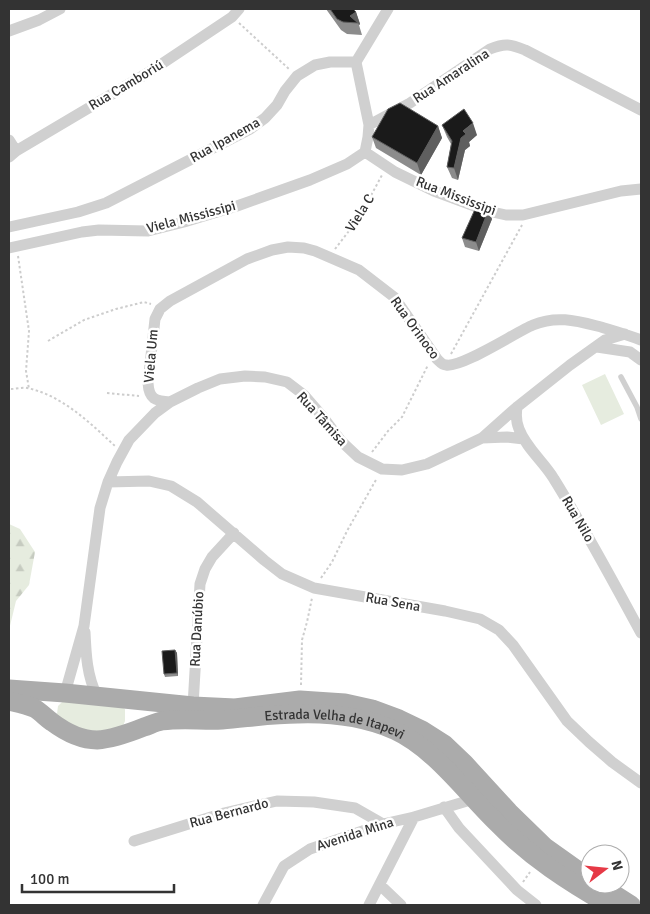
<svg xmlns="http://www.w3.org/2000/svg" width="650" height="914" font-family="Signika,sans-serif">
	<defs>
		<pattern id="forest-firs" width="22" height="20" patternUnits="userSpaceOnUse" patternTransform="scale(1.25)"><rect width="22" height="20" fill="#e6ecdf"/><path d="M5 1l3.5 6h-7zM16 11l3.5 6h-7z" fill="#c6cbc0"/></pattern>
	</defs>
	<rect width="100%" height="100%" fill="#fff"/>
	<!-- green -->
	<path fill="#e6ecdf" d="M605,374L624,414L601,425L582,385Z
		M64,700L116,703L125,709V721L123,726L97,734L61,722L57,714L58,706Z"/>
	<!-- forest -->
	<path fill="url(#forest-firs)" d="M9,524L20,529L35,552L29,585L16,601L9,630Z"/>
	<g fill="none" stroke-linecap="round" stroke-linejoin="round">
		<!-- path -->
		<path stroke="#cdcdcd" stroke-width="2" stroke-dasharray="2.5 2.5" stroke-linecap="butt" d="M239,23L289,69
			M335,249L359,218L382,175
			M18,256L29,331L26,371L29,389
			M48,341L84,320L116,309L144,302L151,304
			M451,354L522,225
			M11,389C16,389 22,387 27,388C62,395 90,423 115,446
			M107,393L139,396
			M372,452L388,431L402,417L428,365
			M321,578L332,562L347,531L377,478
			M301,685L302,640L307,622L312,598
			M523,882L530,872"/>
		<!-- service -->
		<path stroke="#d0d0d0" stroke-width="5.5" d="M621,377L637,407L641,419"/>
		<!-- minor -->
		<path stroke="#d0d0d0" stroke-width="11" d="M9,31L39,20L60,9
			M356,62L369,125L368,137L365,152
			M369,125L410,103L490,49C505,43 510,44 525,50L641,110
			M9,140L16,151
			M365,152L395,172L434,191L488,211L506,215H523L621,191L641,189
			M9,157L16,151L151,71L232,17L239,9
			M9,227L78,212L106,203L250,129L265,118L277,105L285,91L297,76L315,65L330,62H356L388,9
			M9,248L82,232L99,230L148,231L184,222L237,206L310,180L347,164L365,152
			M597,347L630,352L641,360
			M170,402C155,401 149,399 148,383L155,319L160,309L170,301L247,259L272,250L288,247L304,248L315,251L359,270L394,297L437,359C440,362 442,365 446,365C462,368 516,332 533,325C557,315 577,321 601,327C614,331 628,335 641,340
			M517,407C516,414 516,422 519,429C526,448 544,462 554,479C585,529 613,581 641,633
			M482,438L507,437L524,439
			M108,482L149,481L171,486L197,502L264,560L282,574L314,588L445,611L480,619L499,630L513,645L567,721L589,742L612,762L641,783
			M85,632C86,655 87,676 97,696
			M65,693L84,626L100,508L108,482L117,462L129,440L155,413L170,402L198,388L220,379L245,376L265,377L287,382L304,395L323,417L341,441L358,457L382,469L402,470L427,464L482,438L517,407L570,365L605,340L625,334
			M193,706L200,584L205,569L212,557L234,533
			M444,807L459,828L517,890L536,905
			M134,841L224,813L277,801L314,802L355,808L383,824
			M380,885L401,905
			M263,905L284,866L310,849L383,824L414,817L477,798
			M369,905L414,817"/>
		<!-- primary -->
		<g stroke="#ababab" stroke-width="19">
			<path d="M9,689L65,693L193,706L235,708L300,700L345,703L372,709L399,719L422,730L444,744L465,764L509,812L545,847L590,879"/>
			<path id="s1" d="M9,701C17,703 26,705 34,708C41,712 46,718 52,722C64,731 81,740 97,740C113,739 129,733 144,727C150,725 156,722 162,721C182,718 202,721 222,720C247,718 272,714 298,714C329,713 364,717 394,730C435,749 465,792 497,823C530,857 569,882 609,905"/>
			<path d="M598,884L631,905"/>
		</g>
	</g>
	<!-- wall -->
	<path fill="#8c8c8c" d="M326,9H353L356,12L360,24L359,25L362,35L347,34L341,30Z
		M442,125L477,135L469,142L470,146L465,150L458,180L452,178L447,167L451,144L447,137Z
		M438,126L442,138L421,175L376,148L372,137Z
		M488,211L492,219L479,251L465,247L462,238Z
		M175,650L177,653L178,676L165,677L164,674Z"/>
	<!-- shaded-wall -->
	<path fill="#5f5f5f" d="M356,12L360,24L359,25L358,23L350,16Z
		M473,123L477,135L469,142L470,146L465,150L458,180L454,168L461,138L463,131Z
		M438,126L442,138L421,175L417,163Z
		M488,211L492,219L479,251L476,242Z
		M175,650L177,653L178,676L177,673Z"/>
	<!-- building -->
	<path fill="#1a1a1a" stroke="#5f5f5f" d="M330,9H353L356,12L350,16L358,23L343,22L337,19Z
		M400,103L438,126L417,163L372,137L388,109Z
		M464,109L473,123L463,131L466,134L461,138L454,168L447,167L452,141L442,125Z
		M476,207L488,211L476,242L462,238Z
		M175,650L177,673L164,674L162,651Z"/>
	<g text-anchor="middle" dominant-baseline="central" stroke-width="5" stroke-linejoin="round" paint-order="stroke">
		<!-- street labels -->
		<g font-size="14" fill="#333" stroke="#fff">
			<text transform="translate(451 76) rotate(-33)">Rua Amaralina</text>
			<text transform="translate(126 85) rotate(-31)">Rua Camboriú</text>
			<text transform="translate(225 140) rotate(-29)">Rua Ipanema</text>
			<text transform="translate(456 196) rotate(21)">Rua Mississipi</text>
			<text transform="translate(360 213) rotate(-58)">Viela C</text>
			<text transform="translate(191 217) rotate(-15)">Viela Mississipi</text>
			<text transform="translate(415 328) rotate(54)">Rua Orinoco</text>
			<text transform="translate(151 356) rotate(-85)">Viela Um</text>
			<text transform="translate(322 419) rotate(48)">Rua Tâmisa</text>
			<text transform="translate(578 519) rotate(60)">Rua Nilo</text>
			<text transform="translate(393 602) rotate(10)">Rua Sena</text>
			<text transform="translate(197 629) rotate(-87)">Rua Danúbio</text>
			<text stroke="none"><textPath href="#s1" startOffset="340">Estrada Velha de Itapevi</textPath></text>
			<text transform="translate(229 813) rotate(-15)">Rua Bernardo</text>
			<text transform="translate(355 834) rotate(-18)">Avenida Mina</text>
		</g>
	</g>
	<!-- border -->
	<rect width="650" height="914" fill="none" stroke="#333333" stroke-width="20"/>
	<!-- north arrow -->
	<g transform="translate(605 869) rotate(74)"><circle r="24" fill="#ffffff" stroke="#adadad"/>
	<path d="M0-4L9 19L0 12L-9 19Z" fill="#e63946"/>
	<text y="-8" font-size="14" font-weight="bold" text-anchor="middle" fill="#333333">N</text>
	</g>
	<!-- scale -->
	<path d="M22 884v8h152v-8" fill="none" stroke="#333333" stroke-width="2.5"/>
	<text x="30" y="884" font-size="15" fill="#333333" stroke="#ffffff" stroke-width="4" paint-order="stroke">100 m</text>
</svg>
